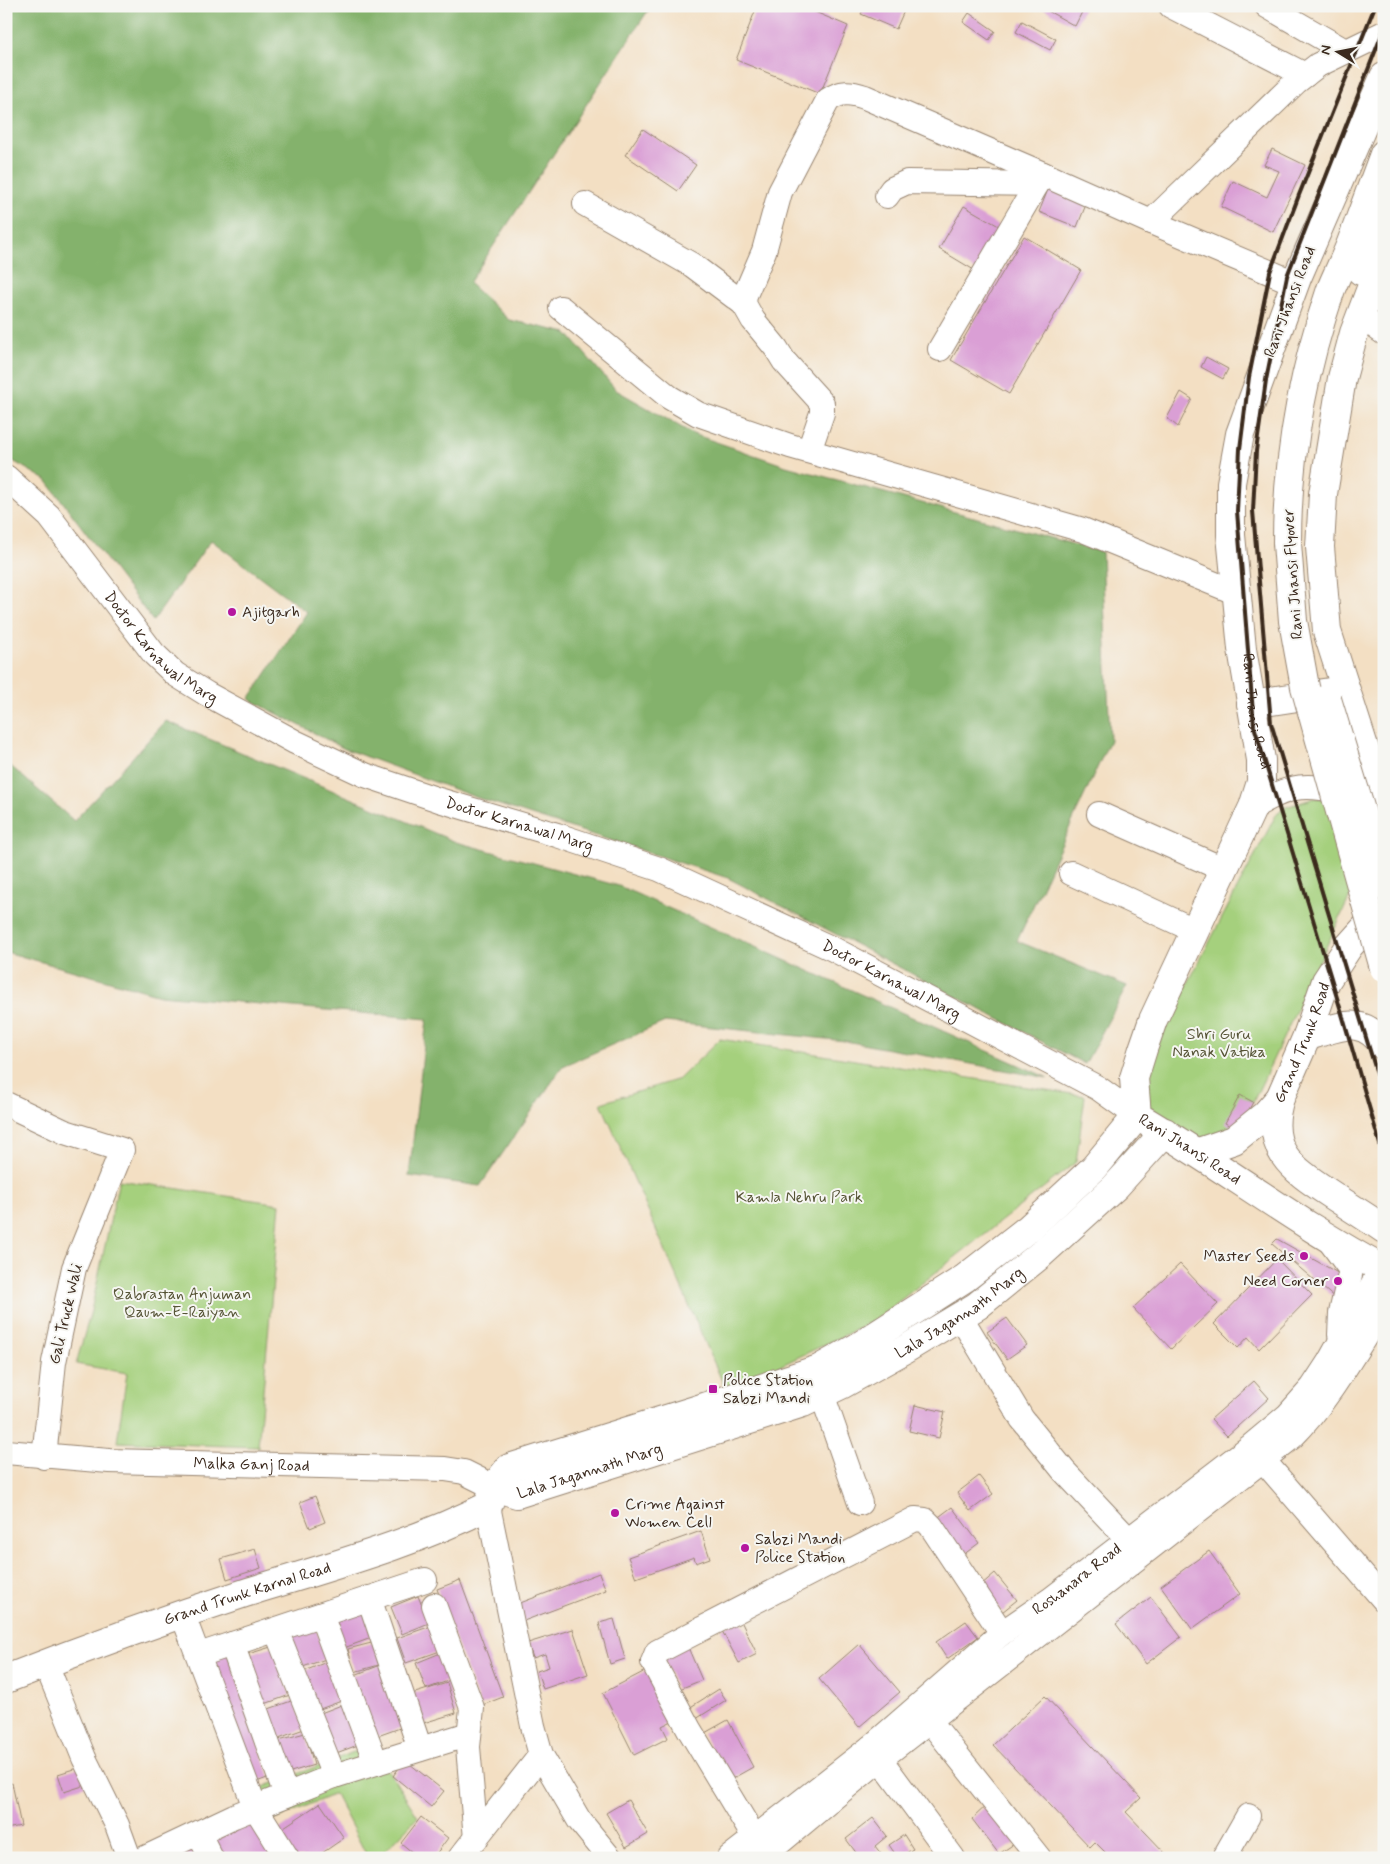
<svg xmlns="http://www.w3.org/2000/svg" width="1390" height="1864" font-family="Mynerve,sans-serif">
	<rect width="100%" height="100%" fill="#f6f6f2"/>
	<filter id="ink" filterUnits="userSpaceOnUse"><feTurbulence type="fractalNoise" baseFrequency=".02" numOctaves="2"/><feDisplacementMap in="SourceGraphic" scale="10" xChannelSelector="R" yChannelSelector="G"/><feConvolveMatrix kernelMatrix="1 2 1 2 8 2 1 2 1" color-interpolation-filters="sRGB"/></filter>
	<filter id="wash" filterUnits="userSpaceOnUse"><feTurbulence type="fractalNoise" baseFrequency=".0096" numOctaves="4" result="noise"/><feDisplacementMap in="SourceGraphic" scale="20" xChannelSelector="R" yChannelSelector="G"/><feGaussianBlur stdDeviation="1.12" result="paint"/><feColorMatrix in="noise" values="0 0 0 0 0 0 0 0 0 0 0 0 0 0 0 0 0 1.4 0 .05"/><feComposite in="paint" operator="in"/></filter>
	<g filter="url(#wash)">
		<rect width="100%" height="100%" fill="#f3dfc3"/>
		<!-- green -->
		<path fill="#a5d07d" stroke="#707d4e" d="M1315,798L1334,799L1363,869L1253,1102L1240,1096L1226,1123L1238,1130L1191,1140L1151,1114L1140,1093L1148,1059L1277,813L1286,807Z
			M720,1039L1085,1096L1076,1162L874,1321L761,1375L725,1388L601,1103L679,1079Z
			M119,1180L280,1204L258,1447L117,1442L127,1373L76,1364L91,1311Z
			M372,1745L418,1817L378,1858H368L335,1794L266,1823L258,1789Z"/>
		<!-- forest -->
		<path fill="#84b26c" stroke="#606e45" d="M6,6H651L469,283L509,320L567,333L616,390L693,434L786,466L1102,552L1110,740L1017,941L1127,986L1085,1064L728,878L478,798L345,749L249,699L307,612L211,540L153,621L46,480L6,457Z
			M166,721L456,842L619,886L1048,1078L845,1041L665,1022L563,1066L480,1186L409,1176L427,1019L160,995L6,952V762L74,821Z"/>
		<g id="blocks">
			<!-- building -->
			<path fill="#da9fd5" d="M757,6H801L848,26L820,94L736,60Z
				M865,6H894L904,11L896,29L861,14Z
				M1039,6H1085L1075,26Z
				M969,13L995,31L989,40L963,22Z
				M1022,21L1056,39L1050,50L1016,32Z
				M643,129L696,165L678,191L625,155Z
				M1272,149L1305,165L1273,232L1221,207L1233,181L1267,197L1279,171L1264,165Z
				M1049,187L1087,202L1077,227L1039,212Z
				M964,206L1004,229L979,273L939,249Z
				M1024,236L1081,270L1009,394L951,360Z
				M1206,357L1228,369L1223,379L1201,367Z
				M1181,392L1192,399L1178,427L1167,418Z
				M1240,1095L1253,1102L1238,1130L1225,1123Z
				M1277,1239L1345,1277L1336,1299L1272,1244Z
				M1277,1259L1312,1295L1259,1349L1248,1337L1238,1348L1214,1324Z
				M1180,1264L1218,1304L1171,1349L1133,1308Z
				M1007,1318L1027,1345L1007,1359L987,1332Z
				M1254,1381L1269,1398L1227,1436L1211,1419Z
				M915,1405L945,1412L939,1438L909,1431Z
				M979,1476L993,1494L970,1511L957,1493Z
				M315,1496L325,1522L310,1528L300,1502Z
				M952,1507L979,1543L963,1555L936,1519Z
				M701,1531L710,1558L696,1563L694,1557L636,1578L628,1557Z
				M255,1549L261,1568L227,1579L221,1559Z
				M1209,1551L1240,1594L1192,1629L1161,1586Z
				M599,1573L606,1590L521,1622L515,1605Z
				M995,1573L1017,1600L1002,1612L981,1585Z
				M460,1580L503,1697L480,1706L437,1589Z
				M418,1596L429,1623L402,1634L391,1607Z
				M1151,1597L1181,1637L1146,1664L1116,1624Z
				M363,1608L374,1637L344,1648L334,1619Z
				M614,1619L625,1659L610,1664L599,1623Z
				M740,1619L757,1654L739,1663L721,1629Z
				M966,1621L978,1637L947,1659L936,1642Z
				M315,1625L326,1659L297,1669L285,1636Z
				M434,1625L443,1650L406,1663L397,1638Z
				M573,1629L588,1674L543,1689L537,1671L549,1667L545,1654L533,1658L528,1643Z
				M383,1640L411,1724L375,1737L352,1676L386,1663L354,1672L348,1649Z
				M859,1644L900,1692L859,1727L819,1679Z
				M687,1645L702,1680L677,1690L662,1655Z
				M274,1646L290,1695L259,1706L242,1656Z
				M227,1649L270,1777L251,1784L208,1656Z
				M443,1652L453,1679L426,1689L416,1663Z
				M329,1661L344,1700L312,1712L297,1674Z
				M651,1668L676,1719L662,1726L668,1738L634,1755L603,1693Z
				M447,1683L456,1713L420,1724L412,1694Z
				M719,1689L726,1700L696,1719L689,1708Z
				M1045,1696L1141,1798L1126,1812L1165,1853L1160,1858H1111L1095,1842L1090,1847L993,1745Z
				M294,1700L304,1729L273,1740L263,1711Z
				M344,1704L358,1745L328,1756L313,1716Z
				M728,1720L753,1767L728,1781L703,1734Z
				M305,1733L314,1765L284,1774L275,1741Z
				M405,1760L444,1791L431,1807L393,1776Z
				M83,1766L89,1784L64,1792L58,1774Z
				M12,1783L21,1826L6,1829V1785Z
				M628,1800L648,1834L626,1847L606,1813Z
				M320,1803L344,1838L315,1858H292L275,1833Z
				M989,1803L1017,1842L999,1854L972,1819Z
				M421,1817L448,1838L433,1858H409L413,1853L401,1843Z
				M873,1818L887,1836L875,1846L884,1858H860L846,1839Z
				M252,1819L272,1858H217L209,1841Z
				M904,1835L913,1849L898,1858L889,1845Z
				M198,1841L206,1858H163Z"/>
		</g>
	</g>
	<g filter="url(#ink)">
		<use href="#blocks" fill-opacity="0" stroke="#978470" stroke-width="1"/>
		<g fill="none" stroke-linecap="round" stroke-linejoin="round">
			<!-- minor casing -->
			<g stroke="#978470" stroke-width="26">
				<g id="minor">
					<path d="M1171,6L1305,75"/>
					<path d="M1267,6L1345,51"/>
					<path d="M887,196L892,189L907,182L1037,184"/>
					<path d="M585,204L692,265L744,304"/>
					<path d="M1151,222L1295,283"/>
					<path d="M561,308L669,397L698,414L790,446L1083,530L1237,593"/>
					<path d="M1360,316L1384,333"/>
					<path d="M940,349L1043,174L1151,222L1296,82L1318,65L1384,33"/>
					<path d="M809,451L822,413V403L784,361L776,348L753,320L744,304L745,295L764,251L780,192L828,100C841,91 850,92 865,97L1043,174"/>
					<path id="s1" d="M6,477L49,516L154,654L175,674L207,694L295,742L365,775L439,800L557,835L659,869L833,949L1098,1088L1137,1116"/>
					<path d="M1253,807C1294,783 1305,783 1350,794"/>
					<path d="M1099,814L1225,870"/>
					<path d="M1071,873L1196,931"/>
					<path d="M6,1104L65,1132L122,1150L74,1268L54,1362L44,1457"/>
					<path d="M1329,1240L1351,1270L1341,1313L1340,1335"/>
					<path d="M960,1316L1022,1419L1064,1471L1128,1539"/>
					<path d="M822,1394L860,1503"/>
					<path id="s2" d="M6,1452L109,1461L445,1469L464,1472L494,1487"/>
					<path d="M1263,1460L1384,1600"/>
					<path d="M488,1506L533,1726L541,1755"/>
					<path d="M369,1598L420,1749"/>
					<path d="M434,1605L472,1708L468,1747L476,1839"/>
					<path d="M182,1613L255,1807L287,1858"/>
					<path d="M321,1615L376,1763"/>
					<path d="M276,1630L334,1776"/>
					<path d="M232,1644L286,1795"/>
					<path d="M199,1655L425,1580"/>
					<path d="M46,1664L84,1758L117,1825L129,1858"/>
					<path d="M929,1720L1039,1858"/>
					<path d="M871,1747L953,1858"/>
					<path d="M199,1834L211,1858"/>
					<path d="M754,1837L689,1729L653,1662L657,1652L915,1519L925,1520L931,1526L1002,1633"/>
					<path d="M145,1858L234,1816L334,1776L469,1734"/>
					<path d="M460,1858L541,1755L579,1820L610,1858"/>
					<path id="s3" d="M729,1858L871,1747L1002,1633L1050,1600L1251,1446L1288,1415L1312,1388L1329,1362L1384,1264"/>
					<path d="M761,1858L880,1759L1292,1437C1329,1400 1355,1351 1384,1306"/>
					<path d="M1224,1858L1248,1816"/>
				</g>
			</g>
			<!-- major casing -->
			<g stroke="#978470" stroke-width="30">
				<g id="major">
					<path id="s4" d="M1384,77L1297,278L1240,434L1231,483V535L1242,649L1261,760V782L1253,807L1153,1020L1143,1049L1134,1078L1137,1116C1221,1165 1298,1224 1384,1270"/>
					<path d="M1384,254L1354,333L1342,378L1323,494L1320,547L1327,631L1384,809"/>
					<path d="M1361,271L1384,214"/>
					<path d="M1287,543C1287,457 1303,371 1331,289C1337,274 1345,259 1351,243C1362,214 1373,184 1384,154"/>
					<path d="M1251,704L1330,692"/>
					<path d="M1307,1036C1340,1028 1361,1013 1384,1046"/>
					<path d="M1280,1098C1264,1149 1291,1168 1329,1193C1347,1205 1366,1217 1384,1229"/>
					<path id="s5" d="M1199,1152L1234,1140L1265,1115L1280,1098L1307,1036L1326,981L1349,946L1384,907"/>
					<path id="s6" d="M494,1487L517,1494L803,1403L843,1384L904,1350L977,1306L1040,1255L1115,1187L1165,1132"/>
					<path id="s7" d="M6,1679C85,1648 165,1619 245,1593C327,1567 411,1545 488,1506L494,1487L509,1468L695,1410L819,1369L856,1348L965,1278L1029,1228L1094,1168L1137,1116"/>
				</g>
			</g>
			<!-- minor -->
			<use href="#minor" stroke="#fff" stroke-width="24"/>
			<!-- major -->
			<use href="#major" stroke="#fff" stroke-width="28"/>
			<!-- rail -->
			<g stroke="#3b2a1e" stroke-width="4">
				<path id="s8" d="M1375,6L1299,195L1270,272L1249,377L1240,449L1237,511L1254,726L1342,1014L1384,1158"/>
				<path d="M1384,29L1287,276L1266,380L1256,451L1253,511L1271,723L1384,1097"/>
			</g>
			<!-- major-bridge casing -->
			<g stroke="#978470" stroke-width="30" stroke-linecap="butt">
				<path id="major-bridge" d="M1287,543L1293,621L1305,687L1384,968
					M1327,699L1384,886"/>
			</g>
			<!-- major-bridge -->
			<use href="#major-bridge" stroke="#fff" stroke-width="28"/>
		</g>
	</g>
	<!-- markers -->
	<g fill="#b5179e" stroke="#f6f6f2" stroke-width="2">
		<circle cx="232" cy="612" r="5"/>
		<circle cx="1304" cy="1256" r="5"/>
		<circle cx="1338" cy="1281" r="5"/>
		<rect x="708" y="1384" width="10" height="10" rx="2.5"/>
		<circle cx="615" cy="1513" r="5"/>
		<circle cx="745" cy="1548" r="5"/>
	</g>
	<g text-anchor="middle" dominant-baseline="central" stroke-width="4" stroke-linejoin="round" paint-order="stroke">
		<!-- street labels -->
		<g font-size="16" fill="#3b2a1e" stroke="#f6f6f2">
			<text transform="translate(1290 302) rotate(-69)">Rani Jhansi Road</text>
			<text transform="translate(1293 574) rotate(-94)">Rani Jhansi Flyover</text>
			<text stroke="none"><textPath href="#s1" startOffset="232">Doctor Karnawal Marg</textPath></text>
			<text stroke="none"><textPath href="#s8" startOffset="729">Rani Jhansi Road</textPath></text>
			<text stroke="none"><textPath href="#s1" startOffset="638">Doctor Karnawal Marg</textPath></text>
			<text stroke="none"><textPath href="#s1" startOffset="1042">Doctor Karnawal Marg</textPath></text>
			<text stroke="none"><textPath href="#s5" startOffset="159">Grand Trunk Road</textPath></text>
			<text stroke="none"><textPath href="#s4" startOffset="1159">Rani Jhansi Road</textPath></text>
			<text stroke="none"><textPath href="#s6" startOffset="505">Lala Jagannath Marg</textPath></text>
			<text transform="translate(66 1314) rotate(-77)">Gali Truck Wali</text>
			<text stroke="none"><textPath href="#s2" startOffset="246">Malka Ganj Road</textPath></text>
			<text stroke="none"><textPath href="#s6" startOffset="100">Lala Jagannath Marg</textPath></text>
			<text stroke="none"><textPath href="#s3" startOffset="446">Roshanara Road</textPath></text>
			<text stroke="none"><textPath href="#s7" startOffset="256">Grand Trunk Karnal Road</textPath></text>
		</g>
		<!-- poi labels -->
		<g font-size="16" fill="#3b2a1e" stroke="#f6f6f2" text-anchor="start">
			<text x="242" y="612">Ajitgarh</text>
			<text x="1294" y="1256" text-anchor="end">Master Seeds</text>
			<text x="1328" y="1281" text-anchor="end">Need Corner</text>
			<text x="723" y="1380">Police Station<tspan x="723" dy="18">Sabzi Mandi</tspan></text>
			<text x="625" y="1504">Crime Against<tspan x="625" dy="18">Women Cell</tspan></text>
			<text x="755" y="1539">Sabzi Mandi<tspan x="755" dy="18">Police Station</tspan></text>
		</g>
		<!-- park labels -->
		<g font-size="16" fill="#565436" stroke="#f6f6f2">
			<text x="1219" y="1034">Shri Guru<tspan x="1219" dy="18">Nanak Vatika</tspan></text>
			<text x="799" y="1197">Kamla Nehru Park</text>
			<text x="182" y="1294">Qabrastan Anjuman<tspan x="182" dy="18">Qaum-E-Raiyan</tspan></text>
		</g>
	</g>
	<!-- margin -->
	<rect width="1390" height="1864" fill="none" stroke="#f6f6f2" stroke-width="25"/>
	<!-- north arrow -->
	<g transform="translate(1338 52) rotate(280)" stroke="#f6f6f2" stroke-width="4" paint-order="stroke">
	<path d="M0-4L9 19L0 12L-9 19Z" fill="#3b2a1e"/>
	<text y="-8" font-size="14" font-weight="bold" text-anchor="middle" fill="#3b2a1e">N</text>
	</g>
</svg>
